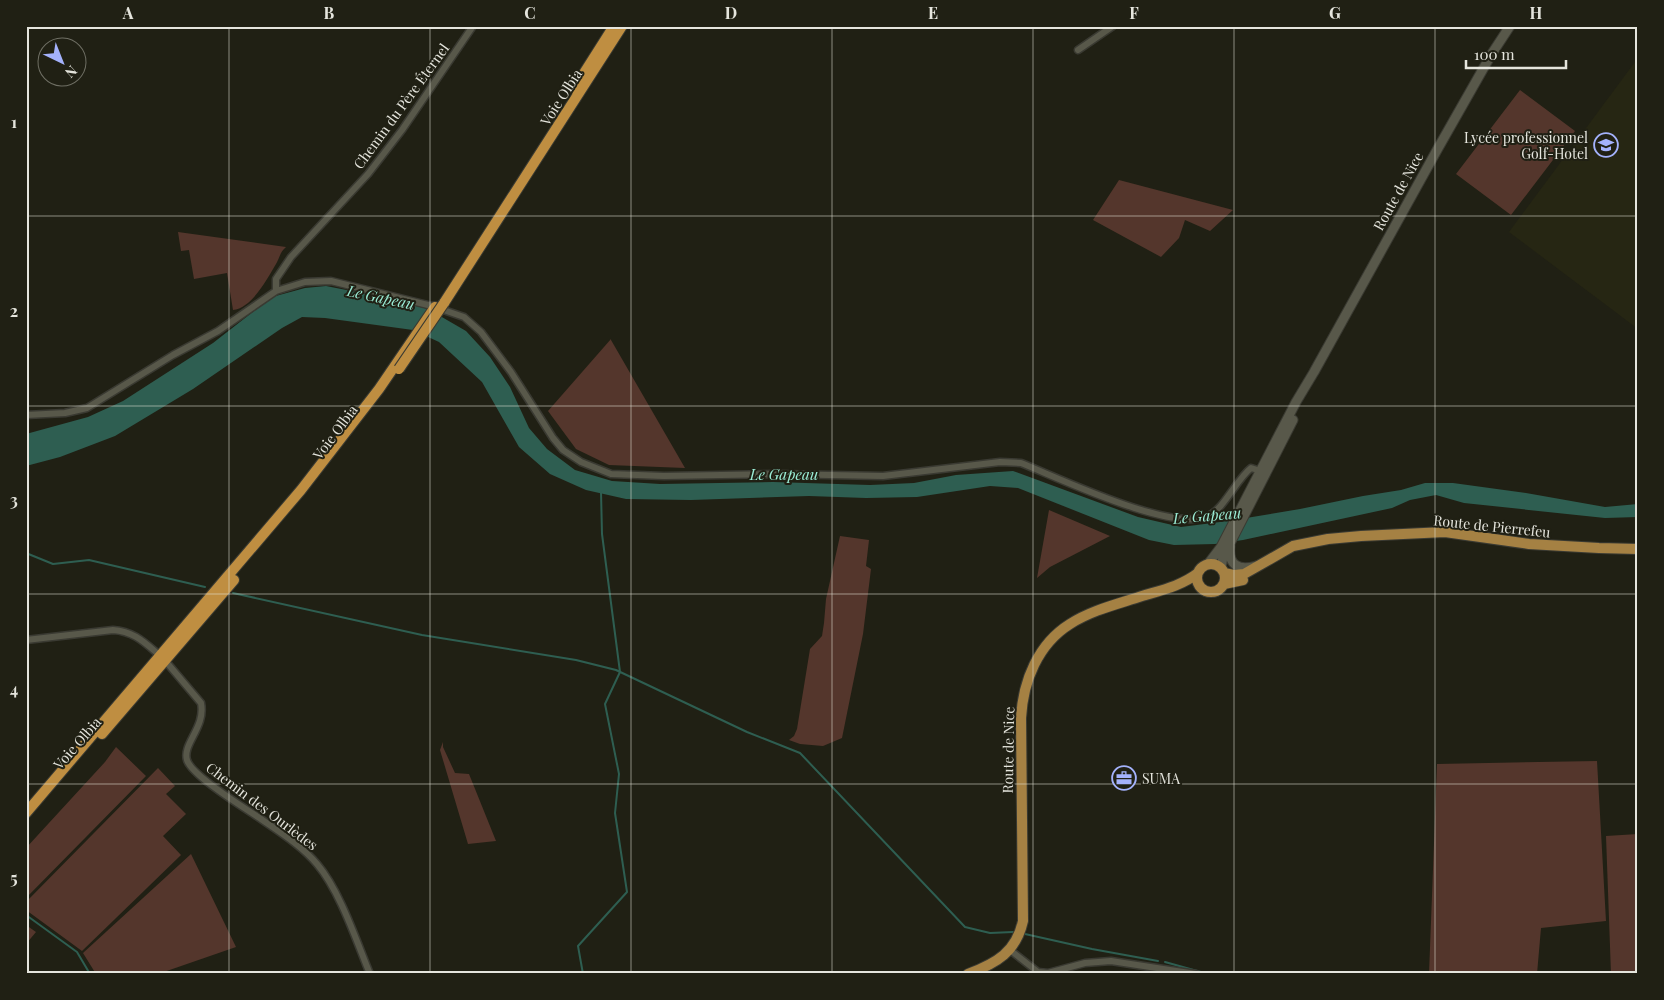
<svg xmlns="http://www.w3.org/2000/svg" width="1664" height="1000" font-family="'Playfair Display',serif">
	<rect width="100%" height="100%" fill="#202014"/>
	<!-- built -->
	<path fill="#262613" d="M1638,58V329L1509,232Z"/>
	<!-- green -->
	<path fill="#54362c" d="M1520,90L1575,131L1511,215L1456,174Z
		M1119,180L1233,210L1210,231L1185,220L1179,238L1161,257L1093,220Z
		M178,232L286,247C280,252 280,257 276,264C267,279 252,308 233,310L227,273L194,279L189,250L181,251Z
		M611,339V340L685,468L609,465L576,449L548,411Z
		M1049,510L1110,536L1050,567L1037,578Z
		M840,536L869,540L866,566L871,569L863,634L842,738L823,746L800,744L789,740L794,736L797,729L810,649L822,636L824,623L826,599Z
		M443,742V747L455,773L469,774L496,841L468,844L440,750Z
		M116,747L146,776L26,898V848L105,762Z
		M1597,761L1606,921L1541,928L1537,974H1429L1437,764Z
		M158,768L175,786L166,794L186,814L163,836L181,855L82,951L26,910V902Z
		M1638,834V974H1611L1606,836Z
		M191,854L236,947L158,974H96L83,953Z
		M26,925L36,932L26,944Z"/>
	<!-- water -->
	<path fill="#2e5e51" d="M326,286L382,297L428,309L466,331L490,357L510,387L529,428L547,449L575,470L612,481L660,484L773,482L870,485L914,483L956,475L1013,471L1138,517L1181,527L1228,521L1300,509L1363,496L1401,490L1425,483H1453L1526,493L1605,507L1638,504V517L1605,518L1464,503L1436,495L1410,500L1392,508L1243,540L1215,544L1174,545L1149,540L1018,488L990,486L917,497L866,498L809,496L691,500L626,499L586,490L550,474L519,447L482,382L439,342L413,330L325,318L302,317L282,328L193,389L115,436L60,457L26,466V434L88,417L123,401L213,343L272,297L305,288Z"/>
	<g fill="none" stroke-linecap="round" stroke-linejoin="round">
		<!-- stream -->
		<path stroke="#2e5e51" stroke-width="2" d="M26,553L53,564L89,560L205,587
			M233,593L422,635L576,660L616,670L747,732L800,753L965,927L990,933L1013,932
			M26,915L77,952L90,974
			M1025,934L1092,949L1158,961
			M1165,962L1208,974
			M583,974L578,946L627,892L615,813L619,774L605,704L620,672L602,534L601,492"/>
		<!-- minor casing -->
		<g stroke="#3a3a32" stroke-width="9">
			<path id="minor" d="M1078,50L1113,26
				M276,291V279L291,257L368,174L402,130L473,26
				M26,415L65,413L87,408L173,355L218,331L276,291L305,282L331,281L432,306L464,317L481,332L511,372L553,438L563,450L581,462L611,474L664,476L776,474L883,476L1000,462L1021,463C1059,478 1173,533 1208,516C1224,509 1236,480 1251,468L1264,472
				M26,640L113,630C132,631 143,641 157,653
				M168,664L201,703C206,727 182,744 187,760C191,775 243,807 258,817C278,831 301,845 317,864C340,891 356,940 370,974
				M1010,950L1038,972L1048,973L1085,963L1111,961L1196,974"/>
		</g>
		<!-- secondary casing -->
		<g stroke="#3a3a32" stroke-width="11">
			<path id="secondary" d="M1230,546C1228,565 1238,571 1256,566
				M1208,564L1221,547L1296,402L1314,372L1437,150L1491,55L1510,26
				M1221,568L1223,557L1293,420"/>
		</g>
		<!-- primary casing -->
		<g stroke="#3a3a32" stroke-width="12">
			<path id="primary" d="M1197 578a14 14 0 1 1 28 0a14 14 0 1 1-28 0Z
				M1224,573L1234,575L1244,574L1293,546L1328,539L1361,536L1445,532L1529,544L1599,548L1638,549
				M1224,584L1243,580
				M968,974C997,963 1016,952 1023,921L1021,718C1023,681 1038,644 1070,624C1092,610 1118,604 1142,596C1162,590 1181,586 1198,573"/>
		</g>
		<!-- trunk casing -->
		<g stroke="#3a3a32" stroke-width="12">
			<path id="trunk" d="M574,89L614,26
				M444,303L622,26
				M102,734L234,580
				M26,813L301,490L379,389L435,307"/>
		</g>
		<!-- minor -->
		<use href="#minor" stroke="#58584a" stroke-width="6"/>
		<!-- secondary -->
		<use href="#secondary" stroke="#58584a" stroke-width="9"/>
		<!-- primary -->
		<use href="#primary" stroke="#a58143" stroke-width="10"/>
		<!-- trunk -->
		<use href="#trunk" stroke="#bf8e41" stroke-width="10"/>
		<!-- trunk-bridge casing -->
		<g stroke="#3a3a32" stroke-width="12" stroke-linecap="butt">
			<path id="trunk-bridge" d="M399,369L444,303"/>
		</g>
		<!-- trunk-bridge -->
		<use href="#trunk-bridge" stroke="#bf8e41" stroke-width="10"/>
	</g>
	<!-- grid -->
	<path fill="none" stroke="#e5e5dd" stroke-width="1" stroke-opacity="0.55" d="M229,26V974M430,26V974M631,26V974M832,26V974M1033,26V974M1234,26V974M1435,26V974M26,216H1638M26,406H1638M26,594H1638M26,784H1638"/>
	<!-- icons -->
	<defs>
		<g id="school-ring" transform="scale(1.25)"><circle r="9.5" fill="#202014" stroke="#a4b2fc" stroke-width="1.5"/><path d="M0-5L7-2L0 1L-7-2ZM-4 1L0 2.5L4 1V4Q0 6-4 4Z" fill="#a4b2fc"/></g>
		<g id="office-ring" transform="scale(1.25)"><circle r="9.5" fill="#202014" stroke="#a4b2fc" stroke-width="1.5"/><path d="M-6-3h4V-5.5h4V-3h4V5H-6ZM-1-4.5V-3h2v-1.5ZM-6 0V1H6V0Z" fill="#a4b2fc"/></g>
	</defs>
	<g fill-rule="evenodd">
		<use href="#school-ring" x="1606" y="145"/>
		<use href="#office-ring" x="1124" y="778"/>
	</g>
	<g text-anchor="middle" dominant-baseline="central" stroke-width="4" stroke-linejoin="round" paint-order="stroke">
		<!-- street labels -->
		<g font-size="14" fill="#e5e5dd" stroke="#202014">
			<text transform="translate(561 97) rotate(-57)">Voie Olbia</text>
			<text transform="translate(401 106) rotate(-54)">Chemin du Père Éternel</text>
			<text transform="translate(1398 191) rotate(-61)">Route de Nice</text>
			<text transform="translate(335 432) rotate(-53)">Voie Olbia</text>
			<text transform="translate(1492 526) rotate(6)">Route de Pierrefeu</text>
			<text transform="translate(77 743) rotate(-49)">Voie Olbia</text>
			<text transform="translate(1008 750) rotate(-89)">Route de Nice</text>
			<text transform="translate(262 806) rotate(37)">Chemin des Ourlèdes</text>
		</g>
		<!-- poi labels -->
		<g font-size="14" fill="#e5e5dd" stroke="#202014" text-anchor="end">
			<text x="1588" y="137">Lycée professionnel<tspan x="1588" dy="16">Golf-Hotel</tspan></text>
			<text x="1142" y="778" text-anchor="start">SUMA</text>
		</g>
		<!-- water labels -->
		<g font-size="15" font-style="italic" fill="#9ceed7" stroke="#202014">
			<text transform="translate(381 297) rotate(12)">Le Gapeau</text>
			<text x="784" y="474">Le Gapeau</text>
			<text transform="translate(1207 515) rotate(-5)">Le Gapeau</text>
		</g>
	</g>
	<!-- border -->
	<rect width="1664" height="1000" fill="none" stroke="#202014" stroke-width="55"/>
	<!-- north arrow -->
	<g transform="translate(62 62) rotate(137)"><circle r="24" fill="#202014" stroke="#6f6f64"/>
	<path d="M0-4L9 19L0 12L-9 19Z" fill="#a4b2fc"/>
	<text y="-8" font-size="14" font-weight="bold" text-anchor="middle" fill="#e5e5dd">N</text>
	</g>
	<!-- scale -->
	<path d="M1466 60v8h100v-8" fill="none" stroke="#e5e5dd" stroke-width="2.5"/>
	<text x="1474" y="60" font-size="15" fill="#e5e5dd" stroke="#202014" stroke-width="4" paint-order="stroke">100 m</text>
	<rect x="28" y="28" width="1608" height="944" fill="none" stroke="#e5e5dd" stroke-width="2"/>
	<g font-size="16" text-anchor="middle" font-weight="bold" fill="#e5e5dd">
		<text x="128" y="19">A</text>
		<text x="329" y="19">B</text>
		<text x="530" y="19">C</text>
		<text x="731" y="19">D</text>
		<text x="933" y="19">E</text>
		<text x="1134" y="19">F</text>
		<text x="1335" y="19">G</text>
		<text x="1536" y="19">H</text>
		<text x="14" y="128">1</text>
		<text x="14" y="317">2</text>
		<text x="14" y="506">3</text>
		<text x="14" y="695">4</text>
		<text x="14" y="884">5</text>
	</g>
</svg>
